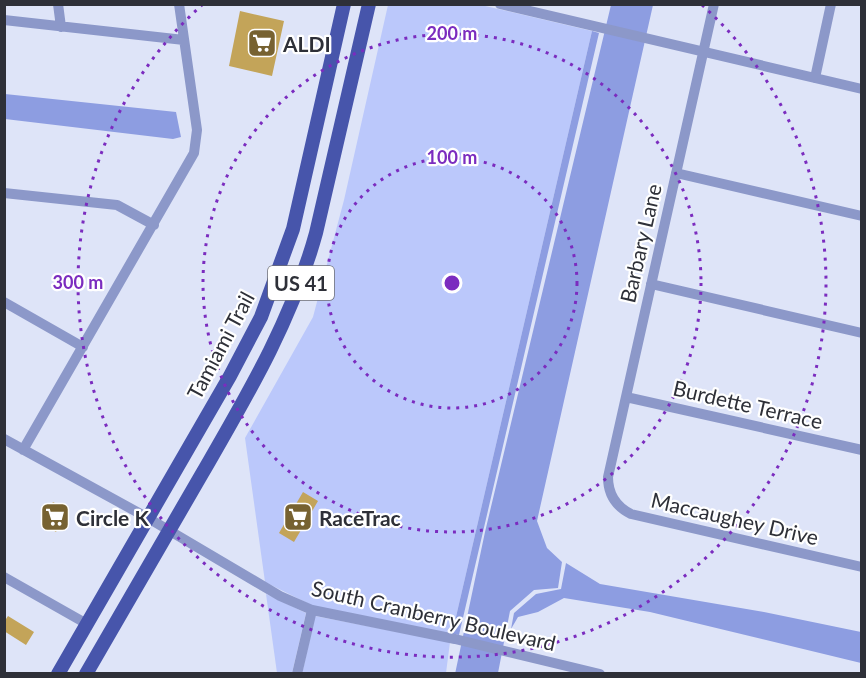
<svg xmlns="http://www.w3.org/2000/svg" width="866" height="678" font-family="Lato,sans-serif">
	<rect width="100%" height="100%" fill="#dee4f8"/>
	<!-- green -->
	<path fill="#bbc8fb" d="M388,5H481L592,31L452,634L313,606L265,582L245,438L313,317L344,200Z
		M266,594L306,613L292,673H277Z
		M315,616L450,642L446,673L302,674Z"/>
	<!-- water -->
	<path fill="#8d9de1" d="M611,5H653L537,521L547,548L562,562L558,588L534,590L510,611L498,673L455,674L485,532Z
		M592,31L599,33L459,635L452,634Z
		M5,94L176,112L181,137L173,139L5,119Z
		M566,563L600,584L764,612L861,632V663L650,612L564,598L538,612L518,617L511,629L514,613L536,594L561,589Z"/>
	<!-- building -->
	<path fill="#c3a459" d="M240,11L284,21L272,76L229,66Z
		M303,492L318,501L294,542L279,533Z
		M53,502L68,510L56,532L41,523Z
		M8,616L34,632L26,645L4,631V622Z"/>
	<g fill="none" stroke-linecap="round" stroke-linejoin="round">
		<!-- minor -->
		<path stroke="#8c98c9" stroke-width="10" d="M58,4L61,27
			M500,4L862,89
			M714,4L608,477C608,494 615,506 631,514L862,567
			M4,20L184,40
			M815,78L831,4
			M676,173L862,216
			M4,193L117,205L154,225
			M651,284L862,333
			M4,302L83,347
			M626,397L862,450
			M4,439L148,518L280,596L312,610L455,639L600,674
			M23,450L194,153L197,130L179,4
			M4,577L87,624
			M297,674L312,610"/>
		<!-- major -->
		<path stroke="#4755ab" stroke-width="14" d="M58,674L230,376L261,317L293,229L344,4
			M86,674C125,606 164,539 203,472C248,394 292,320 316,233L369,4"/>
	</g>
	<!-- distance rings -->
	<g fill="none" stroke="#7b2cbf" stroke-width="3" stroke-dasharray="3 6">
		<circle cx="452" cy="283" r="125"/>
		<circle cx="452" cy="283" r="249"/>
		<path d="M702 5A374 374 0 1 1 202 5"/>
	</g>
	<!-- icons -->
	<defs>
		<g id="supermarket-square" transform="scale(1.5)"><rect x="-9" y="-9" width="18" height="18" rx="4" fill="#776231" stroke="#fff"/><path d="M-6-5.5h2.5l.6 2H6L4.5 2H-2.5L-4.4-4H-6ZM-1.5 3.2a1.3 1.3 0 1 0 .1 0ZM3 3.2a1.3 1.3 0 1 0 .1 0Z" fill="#fff"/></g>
	</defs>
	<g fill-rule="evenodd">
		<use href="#supermarket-square" x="262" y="43"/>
		<use href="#supermarket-square" x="55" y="517"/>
		<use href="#supermarket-square" x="298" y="517"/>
	</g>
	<g text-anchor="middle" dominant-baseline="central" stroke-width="4.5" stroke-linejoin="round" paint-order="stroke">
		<!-- shield labels -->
		<rect fill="#fff" stroke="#6d6e74" stroke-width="1.5" x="268" y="266" width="66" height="34" rx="4.5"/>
		<g font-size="20" font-weight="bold" fill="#2e3038">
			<text x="301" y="283">US 41</text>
		</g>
		<!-- poi labels -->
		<g font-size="21" font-weight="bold" fill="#2e3038" stroke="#fff" text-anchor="start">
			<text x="283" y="43">ALDI</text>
			<text x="76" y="517">Circle K</text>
			<text x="319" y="517">RaceTrac</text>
		</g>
		<!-- street labels -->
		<g font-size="21" fill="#2e3038" stroke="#fff">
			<text transform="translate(640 243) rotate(-77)">Barbary Lane</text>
			<text transform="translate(220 345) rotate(-62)">Tamiami Trail</text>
			<text transform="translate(748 404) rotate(13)">Burdette Terrace</text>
			<text transform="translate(735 518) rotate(13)">Maccaughey Drive</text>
			<text transform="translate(434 615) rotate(13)">South Cranberry Boulevard</text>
		</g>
	</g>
	<circle cx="452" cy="283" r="9" fill="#7b2cbf" stroke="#fff" stroke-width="3"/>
	<g font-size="18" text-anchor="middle" font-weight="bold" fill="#7b2cbf" stroke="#fff" stroke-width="4.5" stroke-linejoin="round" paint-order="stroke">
		<text x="452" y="40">200 m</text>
		<text x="452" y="164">100 m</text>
		<text x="78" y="289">300 m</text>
	</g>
	<!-- border -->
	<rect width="866" height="678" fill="none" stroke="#2e3038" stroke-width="12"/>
</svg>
